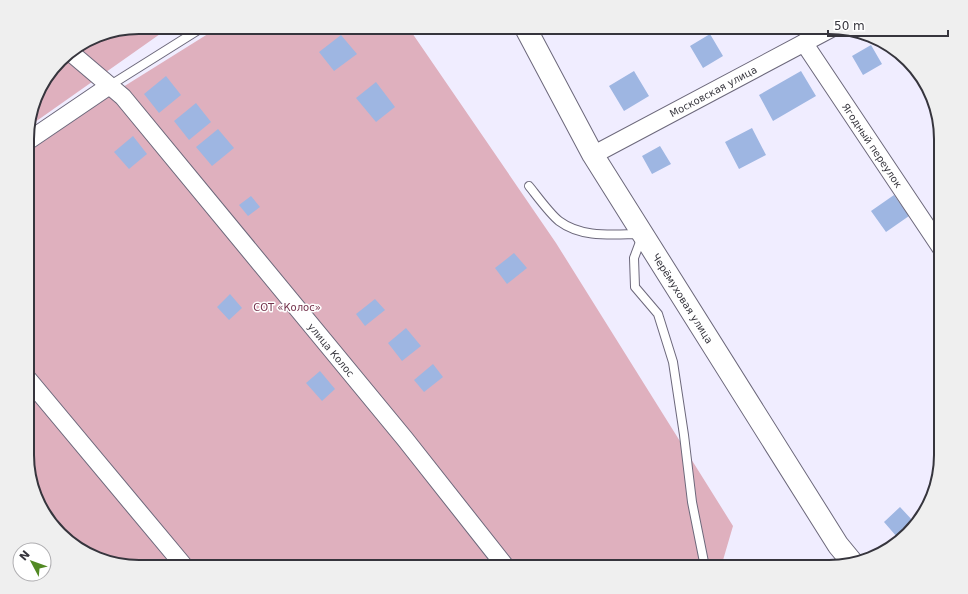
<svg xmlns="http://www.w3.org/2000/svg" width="968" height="594" font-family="'DejaVu Sans',sans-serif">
	<rect width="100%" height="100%" fill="#f0edff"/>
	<!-- green -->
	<path fill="#dfb0be" d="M139,27H170L28,127L39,89L65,55L96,35Z
		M219,27H408L556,243L733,526L721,567H139L83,552L46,517L28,469V152L123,87Z"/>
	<!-- building -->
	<path fill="#9eb6e2" d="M710,34L723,56L703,68L690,46Z
		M341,35L357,54L334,71L319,52Z
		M871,45L882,64L863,75L852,56Z
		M634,71L649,96L624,111L609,86Z
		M801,71L816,96L773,121L759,95Z
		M166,76L181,95L159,113L144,94Z
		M376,82L395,107L376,122L356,98Z
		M196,103L211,122L189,140L174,121Z
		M752,128L766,155L739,169L725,142Z
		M218,129L234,148L212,166L196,147Z
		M133,136L147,154L129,169L114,152Z
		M660,146L671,164L652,174L642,156Z
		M894,195L909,216L886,232L871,211Z
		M251,196L260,207L248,216L239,205Z
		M514,253L527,268L507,284L495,268Z
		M230,294L242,308L229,320L217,307Z
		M375,299L385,310L365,326L356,314Z
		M406,328L421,346L402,361L388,343Z
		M433,364L443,377L424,392L414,380Z
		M320,371L335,389L322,401L306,383Z
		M900,507L914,522L897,537L884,522Z"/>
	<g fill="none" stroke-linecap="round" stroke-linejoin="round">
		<!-- service casing -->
		<g stroke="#6c687b" stroke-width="10">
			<path id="service" d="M109,86L203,27
				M529,186C537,196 550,214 559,221C583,239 615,234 643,234L634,258L635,287L658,314L673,362L684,435L692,502L705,567"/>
		</g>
		<!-- minor casing -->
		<g stroke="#6c687b" stroke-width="19">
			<g id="minor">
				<path id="s1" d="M804,43L941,248"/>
				<path id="s2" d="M70,52L123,97L405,439L506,567"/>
				<path d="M28,141L109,86"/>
				<path id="s3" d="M593,155L832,28"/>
				<path d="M28,379L185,567"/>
			</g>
		</g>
		<!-- tertiary casing -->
		<g stroke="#6c687b" stroke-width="23">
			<g id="tertiary">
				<path id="s4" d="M525,27L593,155L838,545L852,562"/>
			</g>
		</g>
		<!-- service -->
		<use href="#service" stroke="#fff" stroke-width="8"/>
		<!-- minor -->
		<use href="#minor" stroke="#fff" stroke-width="17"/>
		<!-- tertiary -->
		<use href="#tertiary" stroke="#fff" stroke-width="21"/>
	</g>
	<g text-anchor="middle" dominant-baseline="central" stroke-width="3" stroke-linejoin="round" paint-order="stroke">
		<!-- street labels -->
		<g font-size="10" fill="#36353d" stroke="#fff">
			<text stroke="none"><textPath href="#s3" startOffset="136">Московская улица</textPath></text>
			<text stroke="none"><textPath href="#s1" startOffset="123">Ягодный переулок</textPath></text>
			<text stroke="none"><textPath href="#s4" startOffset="314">Черёмуховая улица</textPath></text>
			<text stroke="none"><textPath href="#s2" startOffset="397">улица Колос</textPath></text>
		</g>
		<!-- park labels -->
		<g font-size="10" fill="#73314b" stroke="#fff">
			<text x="287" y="307">СОТ «Колос»</text>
		</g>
	</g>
	<!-- crop -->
	<path d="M0 0H968V594H0ZM139 34H829A105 105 0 0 1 934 139V455A105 105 0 0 1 829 560H139A105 105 0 0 1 34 455V139A105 105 0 0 1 139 34Z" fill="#efefef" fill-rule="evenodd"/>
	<path fill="none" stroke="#36353d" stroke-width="2" d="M139 34H829A105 105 0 0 1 934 139V455A105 105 0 0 1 829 560H139A105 105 0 0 1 34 455V139A105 105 0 0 1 139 34Z"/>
	<!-- north arrow -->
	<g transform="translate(32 562) rotate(311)"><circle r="19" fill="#ffffff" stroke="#afaeb1"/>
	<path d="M0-3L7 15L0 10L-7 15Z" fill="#528923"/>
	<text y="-6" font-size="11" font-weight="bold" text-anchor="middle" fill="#36353d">N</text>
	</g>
	<!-- scale -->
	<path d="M828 30v6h120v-6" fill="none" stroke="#36353d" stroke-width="2"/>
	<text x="834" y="30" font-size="12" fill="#36353d" stroke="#ffffff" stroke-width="3" paint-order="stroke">50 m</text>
</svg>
